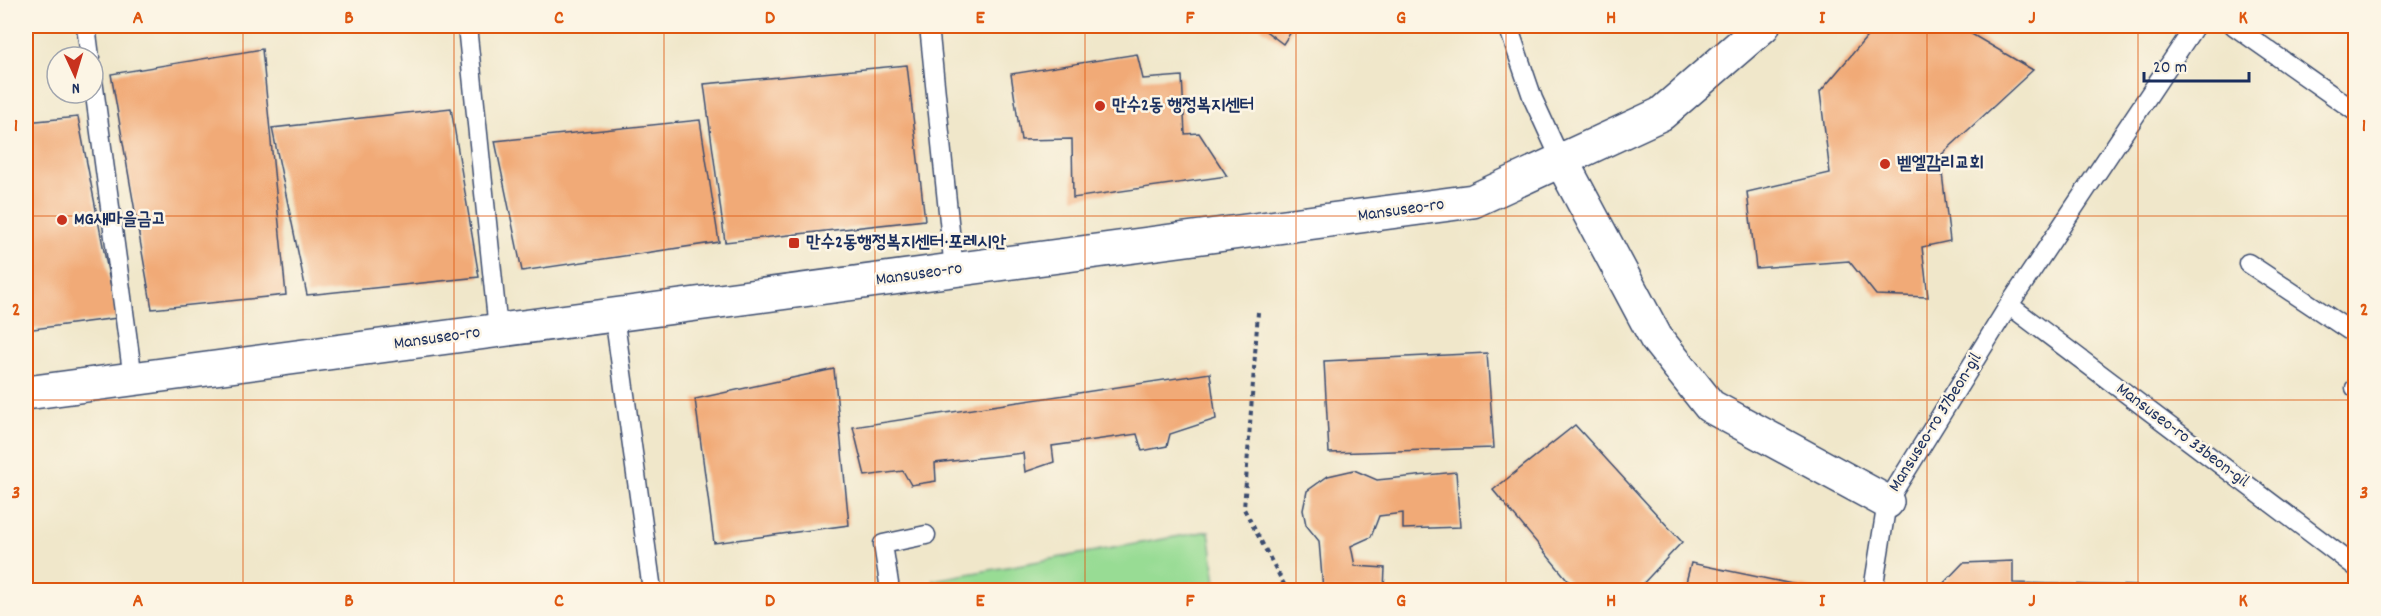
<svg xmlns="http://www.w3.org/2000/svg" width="2381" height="616" font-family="Dekko,'Poor Story',sans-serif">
	<rect width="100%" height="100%" fill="#fcf5e5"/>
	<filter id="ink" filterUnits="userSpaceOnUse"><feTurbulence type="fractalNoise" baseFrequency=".0167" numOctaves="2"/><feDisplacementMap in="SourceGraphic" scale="12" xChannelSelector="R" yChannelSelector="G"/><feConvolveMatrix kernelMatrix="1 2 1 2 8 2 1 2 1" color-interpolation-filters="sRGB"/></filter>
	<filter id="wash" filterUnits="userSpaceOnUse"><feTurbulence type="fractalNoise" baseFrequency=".008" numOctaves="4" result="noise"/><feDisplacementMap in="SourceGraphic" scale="24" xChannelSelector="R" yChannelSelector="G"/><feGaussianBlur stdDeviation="1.35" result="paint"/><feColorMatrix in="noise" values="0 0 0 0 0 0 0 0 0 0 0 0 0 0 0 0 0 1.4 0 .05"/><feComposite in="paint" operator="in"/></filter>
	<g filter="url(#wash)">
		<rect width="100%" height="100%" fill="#f0e7ca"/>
		<!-- green -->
		<path fill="#98dc94" stroke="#5a8679" stroke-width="1.5" d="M1209,531L1217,590H936L933,580Z"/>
		<g id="blocks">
			<!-- building -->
			<path fill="#f1aa77" d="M1259,26H1295L1283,44Z
				M1876,26H1958L2033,70L1940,156L1950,241L1922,247L1928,297L1876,295L1849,261L1756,268L1747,192L1830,173L1820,92Z
				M262,49L286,295L152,309L111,74Z
				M1137,54L1143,79L1182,76L1185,134L1199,133L1227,176L1073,198L1072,139L1021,140L1011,74Z
				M907,65L925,220L725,242L704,84Z
				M451,108L479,277L307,295L272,128Z
				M78,117L117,318L26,330V122Z
				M700,120L719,242L522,271L495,141Z
				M1487,353L1494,448L1329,453L1324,361Z
				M834,369L849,525L714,543L695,399Z
				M1210,373L1216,419L1170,434L1167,446L1142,451L1137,434L1052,446L1054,462L1025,472L1023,453L935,463L936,481L911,485L903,471L865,476L853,427Z
				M1575,425L1682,542L1637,590H1576L1493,490Z
				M1354,470L1377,480L1456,472L1460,527L1403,529V513L1379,516L1371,537L1351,546L1355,566L1385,568L1384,590H1323L1319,541L1306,525L1303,510L1307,491L1328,476Z
				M2013,561V583L2142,586V590H1937L1963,563Z
				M1691,563L1816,589V590H1684Z"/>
		</g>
	</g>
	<g filter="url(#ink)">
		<use href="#blocks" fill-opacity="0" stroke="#3b4b6e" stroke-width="1.5"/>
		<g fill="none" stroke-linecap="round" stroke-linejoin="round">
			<!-- lane casing -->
			<g stroke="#3b4b6e" stroke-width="21">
				<path id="lane" d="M86,26L90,57
					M467,26L498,330
					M929,26L954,270
					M1508,26L1533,99L1561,160
					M2234,26L2356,112
					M93,80L133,379
					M2248,263L2356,335
					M2009,305L2356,567
					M614,315L652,590
					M2355,388L2356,387
					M890,590L883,544L926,535
					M1873,590L1887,502L2009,305L2195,26"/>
			</g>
			<!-- street casing -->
			<g stroke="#3b4b6e" stroke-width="36">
				<path id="street" d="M1561,160L1656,338L1710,406L1887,502"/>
			</g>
			<!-- secondary casing -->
			<g stroke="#3b4b6e" stroke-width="36">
				<path id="secondary" d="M26,393L1473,201L1661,114L1763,26"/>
			</g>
			<!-- path -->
			<path stroke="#3b4b6e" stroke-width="4" stroke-dasharray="4.5 4.5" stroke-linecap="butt" d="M1258,312L1244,509L1287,590"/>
			<!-- lane -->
			<use href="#lane" stroke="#fff" stroke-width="18"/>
			<!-- street -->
			<use href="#street" stroke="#fff" stroke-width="33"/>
			<!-- secondary -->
			<use href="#secondary" stroke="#fff" stroke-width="33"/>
		</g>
	</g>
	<!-- grid -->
	<path fill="none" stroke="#de5710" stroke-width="1.5" stroke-opacity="0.55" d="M243,26V590M454,26V590M664,26V590M875,26V590M1085,26V590M1296,26V590M1506,26V590M1717,26V590M1927,26V590M2138,26V590M26,216H2356M26,400H2356"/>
	<!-- markers -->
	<g fill="#c8321e" stroke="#fcf5e5" stroke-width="2">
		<circle cx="1100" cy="106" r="6"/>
		<circle cx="1885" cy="164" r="6"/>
		<circle cx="62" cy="220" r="6"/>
		<rect x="788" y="237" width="12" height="12" rx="3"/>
	</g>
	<g text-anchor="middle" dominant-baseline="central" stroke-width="5" stroke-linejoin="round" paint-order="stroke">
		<!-- poi labels -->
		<g font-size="18" font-weight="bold" fill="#1b2f5e" stroke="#fcf5e5" text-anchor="start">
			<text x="1112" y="106">만수2동 행정복지센터</text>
			<text x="1897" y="164">벧엘감리교회</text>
			<text x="74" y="220">MG새마을금고</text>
			<text x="806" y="243">만수2동행정복지센터·포레시안</text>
		</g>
		<!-- street labels -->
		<g font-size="18" fill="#1b2f5e" stroke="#fcf5e5">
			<text transform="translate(1401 211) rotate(-8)">Mansuseo-ro</text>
			<text transform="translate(919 275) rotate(-8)">Mansuseo-ro</text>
			<text transform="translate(437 339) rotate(-8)">Mansuseo-ro</text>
			<text transform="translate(1936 423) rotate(-58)">Mansuseo-ro 37beon-gil</text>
			<text transform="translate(2182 436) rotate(37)">Mansuseo-ro 33beon-gil</text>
		</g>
	</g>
	<!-- margin -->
	<rect width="2381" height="616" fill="none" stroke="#fcf5e5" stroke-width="66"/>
	<!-- north arrow -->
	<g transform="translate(75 75) rotate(176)"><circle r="28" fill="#fcf5e5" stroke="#a2a6af" stroke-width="1.5"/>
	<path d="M0-4.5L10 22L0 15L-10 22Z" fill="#c8321e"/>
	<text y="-9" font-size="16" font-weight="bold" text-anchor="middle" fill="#1b2f5e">N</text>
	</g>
	<!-- scale -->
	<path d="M2144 72v9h105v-9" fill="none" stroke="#1b2f5e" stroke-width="3"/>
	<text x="2153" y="72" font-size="18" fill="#1b2f5e" stroke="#fcf5e5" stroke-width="4.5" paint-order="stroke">20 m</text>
	<rect x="33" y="33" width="2315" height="550" fill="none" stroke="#de5710" stroke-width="2"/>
	<g font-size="20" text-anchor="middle" font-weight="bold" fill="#de5710">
		<text x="138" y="23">A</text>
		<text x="349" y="23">B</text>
		<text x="559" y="23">C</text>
		<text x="770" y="23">D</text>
		<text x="980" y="23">E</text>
		<text x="1190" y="23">F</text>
		<text x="1401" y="23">G</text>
		<text x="1611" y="23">H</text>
		<text x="1822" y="23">I</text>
		<text x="2032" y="23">J</text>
		<text x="2243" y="23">K</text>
		<text x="16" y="131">1</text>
		<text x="2364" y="131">1</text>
		<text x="16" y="315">2</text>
		<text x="2364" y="315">2</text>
		<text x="16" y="498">3</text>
		<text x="2364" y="498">3</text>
		<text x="138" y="606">A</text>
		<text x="349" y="606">B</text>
		<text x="559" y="606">C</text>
		<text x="770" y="606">D</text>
		<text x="980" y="606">E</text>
		<text x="1190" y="606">F</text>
		<text x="1401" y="606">G</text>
		<text x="1611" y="606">H</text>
		<text x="1822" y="606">I</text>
		<text x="2032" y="606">J</text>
		<text x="2243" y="606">K</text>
	</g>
</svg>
